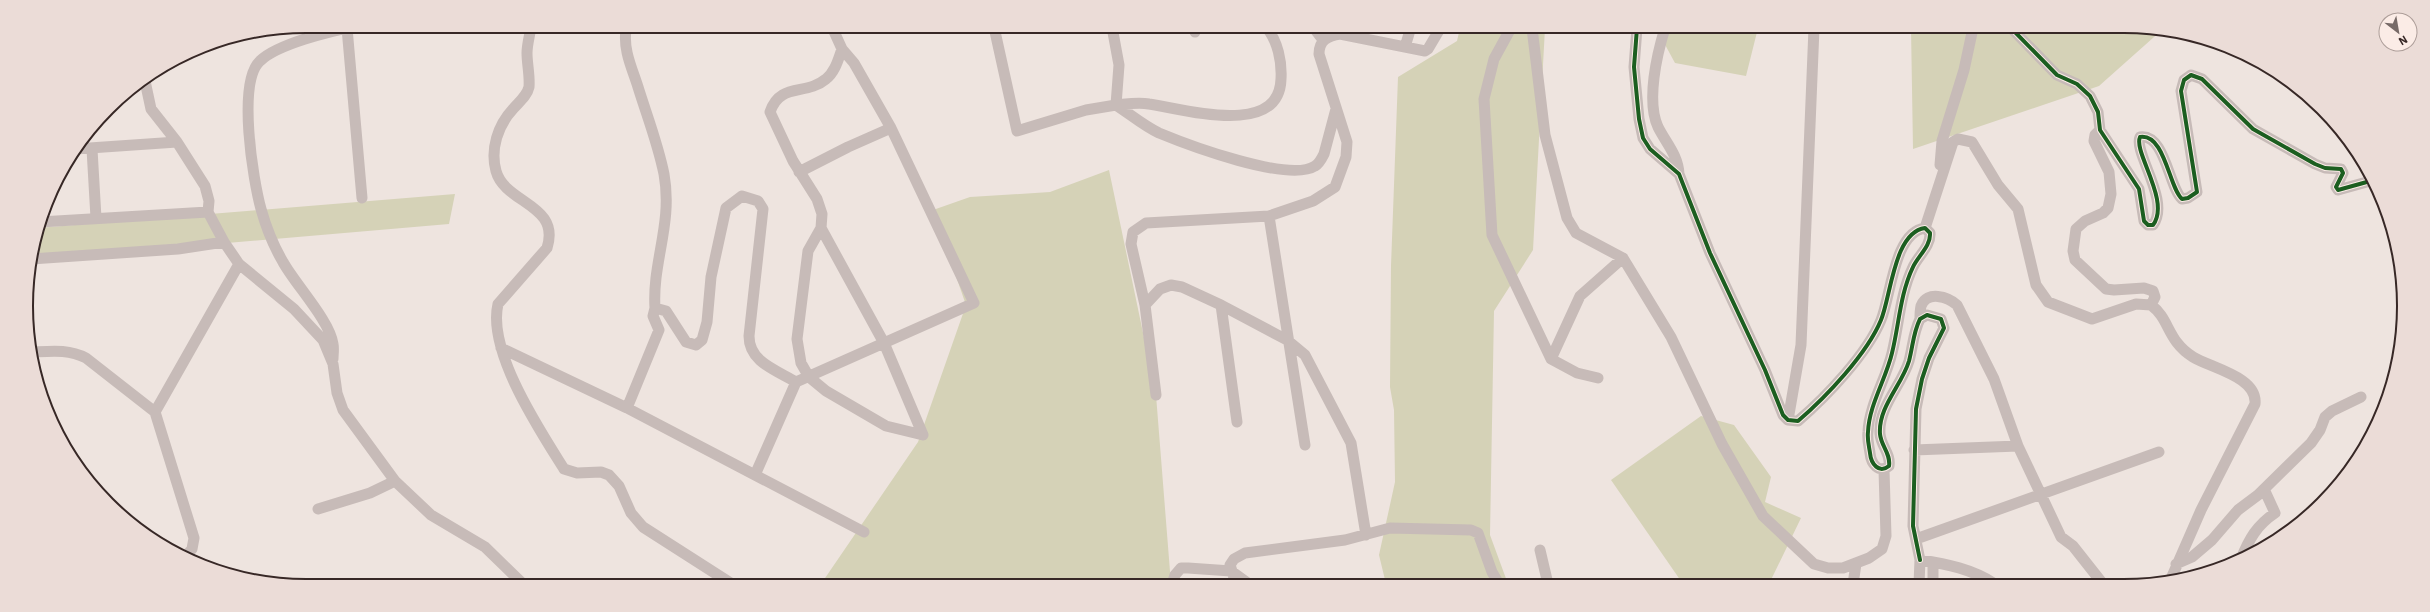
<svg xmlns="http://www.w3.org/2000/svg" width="2430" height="612" font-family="'IBM Plex Sans',sans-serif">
	<rect width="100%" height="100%" fill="#eee4df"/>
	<!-- green -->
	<path fill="#d5d2b7" d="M1460,28H1545L1533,250L1494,311L1490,535L1508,584H1386L1379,555L1395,482L1394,410L1390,387L1391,266L1398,77L1457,41Z
		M1656,28H1758L1746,76L1675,63Z
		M1911,28H2161L2163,29L2099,86L1913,149Z
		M1109,170L1156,395L1171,584H821L918,442L966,305L933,210L970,197L1050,192Z
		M455,194L449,224L227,243L32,255L38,228Z
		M1701,416L1734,425L1771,477L1765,502L1801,518L1769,584H1683L1611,480Z"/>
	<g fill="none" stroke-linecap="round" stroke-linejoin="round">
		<!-- minor -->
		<path stroke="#c7bbb8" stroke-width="11" d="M531,26C530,35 527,44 527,53C527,64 530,76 529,87C527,96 519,102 513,109C498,125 490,149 496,171C505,204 561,204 547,248L498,304C487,351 539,429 564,469L577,473L601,472L609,475L619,486L631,513L643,527L732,584
			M630,26L626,30C623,50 632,68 638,87C647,116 658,144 664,174C673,224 652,262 655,308
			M994,27L1017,131L1086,110L1116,105L1119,65L1112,27
			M1195,27V32
			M1266,27C1278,41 1282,62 1281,79C1279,138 1184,109 1149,104C1138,102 1127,104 1116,105C1130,114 1144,126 1159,133C1188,145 1289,183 1315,166C1319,164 1322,158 1324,154L1336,109
			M1313,27L1323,40
			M347,28L362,198
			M1511,28L1494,59L1484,99L1492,235L1551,359L1577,373L1598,378
			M1532,28L1545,135L1567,218L1576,233L1623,258L1671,337L1722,444L1763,516L1814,564L1828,568H1843L1869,558L1882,549L1886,536L1884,470
			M1637,28L1634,67L1639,119L1643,138L1650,149L1679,174L1710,253L1765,370L1783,415L1788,420L1798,421C1826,397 1867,354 1881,320C1891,296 1894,232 1925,228L1930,233C1931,246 1918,256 1913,267C1900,294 1899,325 1892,353C1886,379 1869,405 1868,432C1867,439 1869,446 1870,453C1871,464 1879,474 1889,466C1891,454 1881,446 1880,434C1878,407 1902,385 1909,361C1913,346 1913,333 1920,319L1927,315L1941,319L1944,328L1929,358L1922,379L1916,409L1913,526L1920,560
			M1665,28C1657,54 1646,101 1658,127C1666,143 1678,155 1679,174
			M2011,28L2057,75L2077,84L2090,96L2098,112L2100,130L2139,189L2144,221L2148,225H2153C2171,201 2133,152 2140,137C2165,133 2169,188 2182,199L2188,198L2197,192L2181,91L2184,80L2191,75L2202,79L2253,129L2315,164L2325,168L2341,169L2343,173L2336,187L2338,190L2374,180
			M1405,47L1411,27
			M842,49C838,60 835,72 826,79C806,96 780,82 770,112L793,161L817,199L822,214L821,228L808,251L797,339L801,363L809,377L826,391L886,426L923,435
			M145,81L151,109L177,142L205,186L209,201L208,212L224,242
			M75,149L177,142
			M92,149L96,218
			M1940,165L1942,141L1964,70L1973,28
			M799,172L848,147L891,128
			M1269,216L1305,445
			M40,222L208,212
			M821,228L884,343L923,435
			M1925,228L1953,142L1958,139L1972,142L1998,185L2018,209L2036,285L2048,302L2092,319L2136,304L2151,305L2155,297L2153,291L2144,288L2114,290L2106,289L2075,260L2073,251L2076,229L2085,221L2103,213L2108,208L2111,194L2109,172L2094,141L2095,135L2100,130
			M31,259L178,249L224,242L239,264L294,309L323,340L333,364L337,393L343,410L395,481L431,515L485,547L523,584
			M1145,305L1160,289L1171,285L1182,287L1221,305L1287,340L1305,355L1351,443L1366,535
			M1221,305L1237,422
			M2151,305C2170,319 2167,341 2193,357C2211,368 2258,377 2255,404L2201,510L2170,581
			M1920,319C1920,315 1920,310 1921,306C1927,290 1948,297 1957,305L1994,379L2018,446L2061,537L2073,546L2103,584
			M501,348L627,408L864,532
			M33,352C52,351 69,349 86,358L155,412L194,538L192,549L185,557
			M333,359C333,354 334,349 333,344C330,321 295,284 283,262C273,245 266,227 261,209C253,180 237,82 260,61C277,44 331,31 356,26
			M1551,359L1580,296L1623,258
			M1156,395L1145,305L1131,244L1133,232L1146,223L1269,216L1313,201L1335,187L1346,157L1347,142L1319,54C1319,40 1328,36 1340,34L1425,51L1428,49L1441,27
			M627,408L659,330L653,316L655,308L666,311L686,342L696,345L702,340L707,322L711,277L726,208L742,196L758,201L763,209L749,336C749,362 776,370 796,382
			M155,412L239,264
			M1788,420L1801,345L1814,28
			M1914,450L2018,446
			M755,475L796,382L974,303L891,128L854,63L842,49L832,27
			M318,509L370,493L395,481
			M1916,539L2159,452
			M1540,550L1548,584
			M2241,559C2249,539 2257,525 2275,513L2264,489
			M1933,562V584
			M2176,564L2192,557L2212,540L2238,510L2258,495L2311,443L2320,430L2325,417L2332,411L2361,397
			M1172,584L1175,575L1181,568H1188L1231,571L1249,584
			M1236,584L1230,565L1234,559L1245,553L1345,540L1390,528L1471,530L1478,533L1492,572L1499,584
			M1853,584L1856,564
			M1919,584L1920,560C1947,564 1972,569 1995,584"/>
		<!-- cycleway casing -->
		<g stroke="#fbece6" stroke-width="6">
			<path id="cycleway" d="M1637,28L1634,67L1639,119L1643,138L1650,149L1679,174L1710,253L1765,370L1783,415L1788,420L1798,421C1826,397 1867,354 1881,320C1891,296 1894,232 1925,228L1930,233C1931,246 1918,256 1913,267C1900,294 1899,325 1892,353C1886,379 1869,405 1868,432C1867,439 1869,446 1870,453C1871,464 1879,474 1889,466C1891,454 1881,446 1880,434C1878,407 1902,385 1909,361C1913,346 1913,333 1920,319L1927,315L1941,319L1944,328L1929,358L1922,379L1916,409L1913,526L1920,560
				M2011,28L2057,75L2077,84L2090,96L2098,112L2100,130L2139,189L2144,221L2148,225H2153C2171,201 2133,152 2140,137C2165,133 2169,188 2182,199L2188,198L2197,192L2181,91L2184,80L2191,75L2202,79L2253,129L2315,164L2325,168L2341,169L2343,173L2336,187L2338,190L2374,180"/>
		</g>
		<!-- cycleway -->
		<use href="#cycleway" stroke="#1b5e20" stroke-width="4"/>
	</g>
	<!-- crop -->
	<path d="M0 0H2430V612H0ZM306 33H2124A273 273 0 0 1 2397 306V306A273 273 0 0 1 2124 579H306A273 273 0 0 1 33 306V306A273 273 0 0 1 306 33Z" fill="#ebdcd7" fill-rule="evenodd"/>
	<path fill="none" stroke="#372826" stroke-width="2" d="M306 33H2124A273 273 0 0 1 2397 306V306A273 273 0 0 1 2124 579H306A273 273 0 0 1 33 306V306A273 273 0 0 1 306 33Z"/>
	<!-- north arrow -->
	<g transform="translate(2398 32) rotate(149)"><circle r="19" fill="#fbece6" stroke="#ad9e99"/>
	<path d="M0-3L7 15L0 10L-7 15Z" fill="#776a67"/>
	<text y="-6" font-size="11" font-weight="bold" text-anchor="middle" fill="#372826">N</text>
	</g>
</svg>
